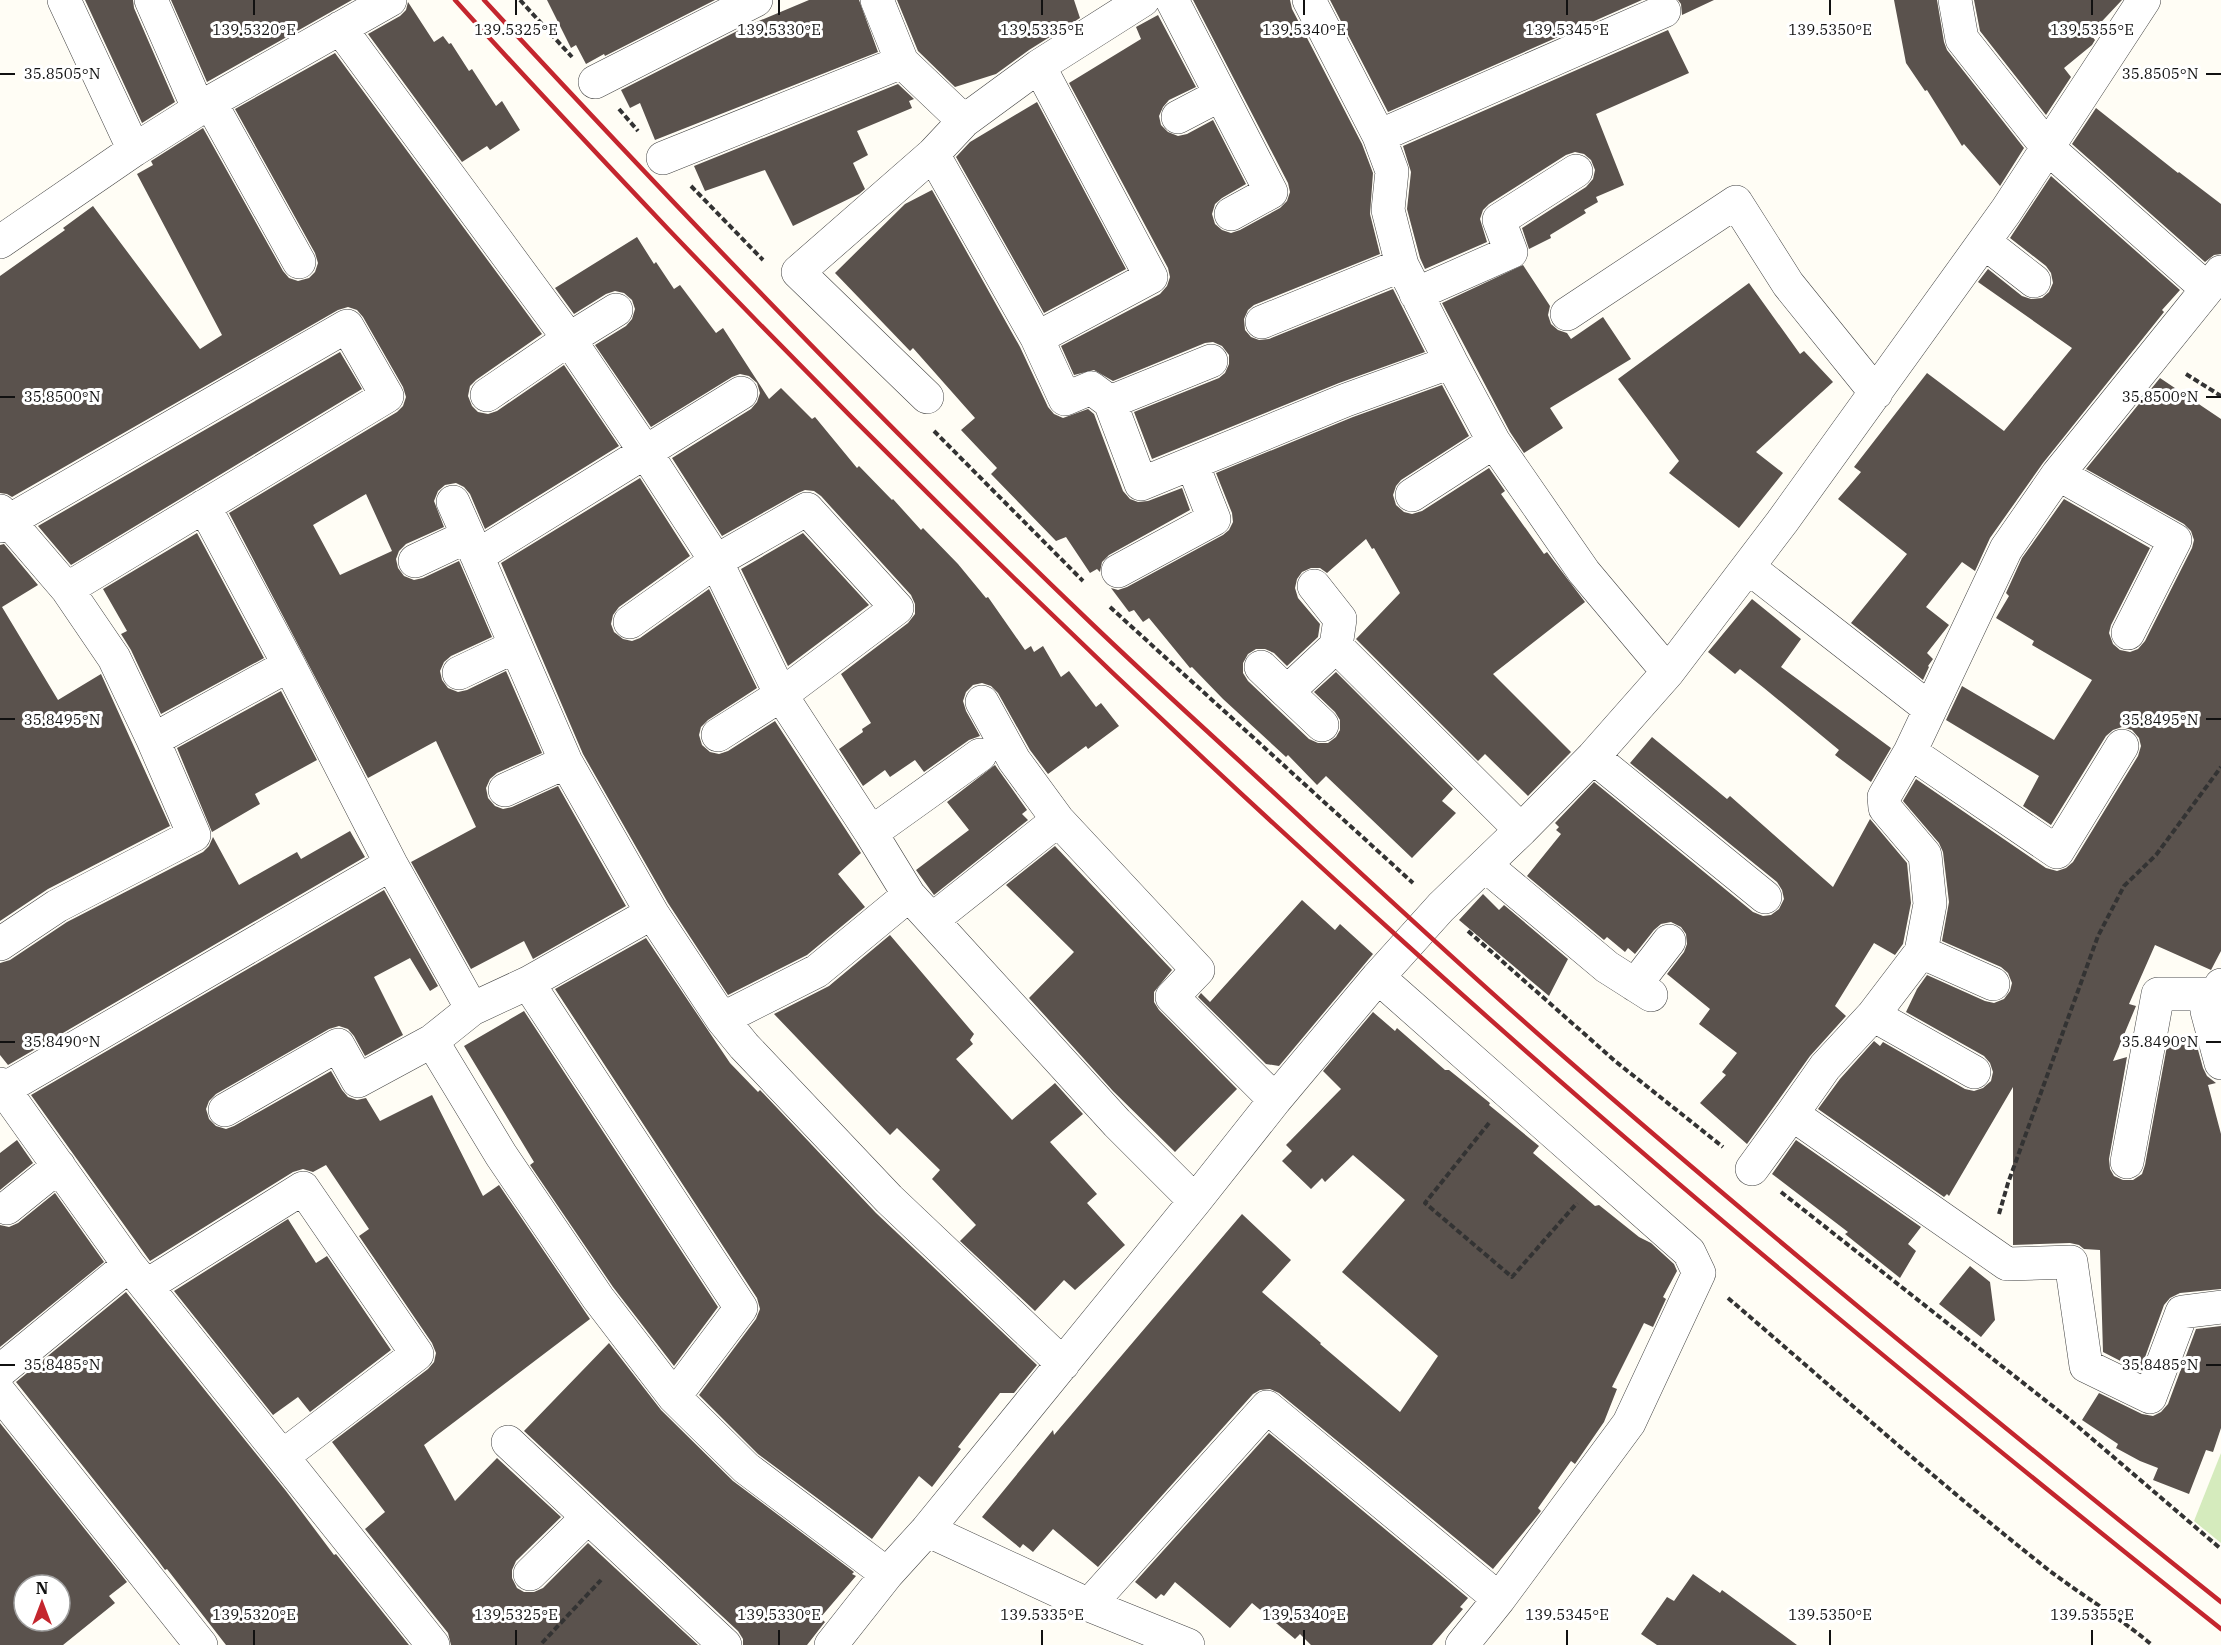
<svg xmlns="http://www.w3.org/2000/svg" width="2221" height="1645" font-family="'IBM Plex Serif',serif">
	<rect width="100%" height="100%" fill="#fffdf5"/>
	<!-- green -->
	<path fill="#d5ebbd" d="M2221,1453V1543L2194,1521Z"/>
	<!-- building -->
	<path fill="#5a524d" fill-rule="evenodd" d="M85,0H133L134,8L175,102L142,123Z
		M171,0H352L207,82Z
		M547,0H715L605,56L604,54L586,64L576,45L571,48Z
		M809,0H859L878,52L655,140L640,103L630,108L621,90L747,26Z
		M897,0H1074L1080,18L1029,50L996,74L955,87L918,51Z
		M1193,0H1290L1292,9L1362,144L1373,173L1370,214L1380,254L1254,305L1248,310L1244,319L1245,330L1251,337L1259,340L1269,339L1393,289L1425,352L1339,383L1152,459L1134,412L1219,378L1225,373L1229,364V355L1222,346L1213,342L1205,343L1113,381L1094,370L1074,375L1061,346L1160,294L1167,286L1170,277L1168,268L1069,83L1141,39L1136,27L1158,15L1196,87L1169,100L1163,107L1159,116L1161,125L1168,132L1178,136L1187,134L1213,120L1246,184L1222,198L1215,204L1212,214L1215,224L1222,230L1231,233L1240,230L1280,208L1287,201L1290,192L1288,183Z
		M1330,0H1642L1388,112Z
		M1678,0H1714L1682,15L1681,4Z
		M1894,0H1937L1944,42L1947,50L2024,148L2000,186L1964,144L1962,146L1927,90L1925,91L1906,63Z
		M1974,0H2122L2090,34L2095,40L2092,45L2064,68L2071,77L2046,115L1980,31Z
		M408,2L434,42L443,36L449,44L451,43L469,71L472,69L496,106L502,101L520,130L490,150L487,146L462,162L368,34L400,16L406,10Z
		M1668,30L1689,73L1596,114L1624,185L1596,197L1598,202L1584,210L1586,213L1550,235L1551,238L1529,249L1522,228L1586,187L1593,179L1595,170L1591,160L1584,154L1575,152L1566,155L1489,204L1483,210L1480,219L1487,242L1425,269L1420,258L1407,209L1411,172L1403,146Z
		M335,53L542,334L476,380L470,386L468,396L472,406L478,412L488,414L497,411L564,365L619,446L485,529L470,494L464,487L456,483L445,485L438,491L434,501L444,527L406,544L399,551L396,559L398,568L404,576L414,580L423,578L459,561L492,637L451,656L444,662L440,671L442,680L448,688L458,692L467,690L506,671L542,753L497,773L490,779L486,788L488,798L495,806L503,809L512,807L558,786L626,906L533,959L524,941L471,969L411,862L476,827L436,741L368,778L229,513L397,412L403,406L406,397L403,387L363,317L357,310L348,307L338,310L12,497L7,494L0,493V276L65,230L63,228L93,206L200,349L222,335L137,174L153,165L151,161L203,128L283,271L289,278L298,281L309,278L315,272L318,263L315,253L235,109ZM366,494L392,551L340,575L313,525Z
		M898,84L914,99L909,101L912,108L857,131L868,155L853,163L865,189L859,194L793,226L765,170L705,191L694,166Z
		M1037,102L1126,269L1044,313L956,157L970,142Z
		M2096,108L2178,173L2179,172L2221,204V254L2214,255L2205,262L2072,144Z
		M2051,176L2180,290L2162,310L2164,312L2043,463L1990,538L1975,571L1962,562L1926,607L1949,625L1927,653L1933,659L1928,666L1929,667L1923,680L1851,623L1907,554L1838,499L1861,472L1854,467L1927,373L2004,431L2072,348L1978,282L1988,269L2022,296L2031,299L2042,298L2049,292L2053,283L2051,273L2046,266L2010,238Z
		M932,190L1020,347L1048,407L1054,414L1063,418L1088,409L1094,414L1123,491L1130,499L1138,502L1148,501L1182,488L1190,510L1109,555L1102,562L1100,572L1097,569L1090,573L1066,537L1056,541L991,474L997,468L961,430L975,418L913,348L910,351L835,273L905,204Z
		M637,237L654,264L656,262L674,289L680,285L716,333L723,328L769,399L781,388L812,419L815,417L857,468L859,466L892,500L893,499L921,530L923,528L958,564L986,598L988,597L1025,650L1031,646L1034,652L1043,646L1061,677L1069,671L1096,707L1101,703L1119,726L1088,749L1086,746L1048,774L1030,750L998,693L991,686L982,683L973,685L966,692L963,701L966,711L980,736L969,740L924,772L915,760L890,777L885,770L863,786L839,749L863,732L862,729L871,723L841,674L908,623L915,614V604L911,595L821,496L814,491L805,490L798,493L722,536L672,458L751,409L757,402L760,393L757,383L749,376L740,374L732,377L651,427L595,345L626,326L632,319L635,309L632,300L624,293L615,291L606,294L574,314L555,288Z
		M1523,265L1550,306L1548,315L1551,324L1558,330L1567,333L1571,339L1603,317L1631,359L1550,408L1563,428L1524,453L1510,432L1442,303Z
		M1749,283L1800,354L1804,351L1833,382L1756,452L1783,473L1739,528L1669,473L1679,461L1618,379Z
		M340,352L362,389L71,565L38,526Z
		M2160,378L2221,419V951L2211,970L2155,945L2129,1004L2136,1006L2113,1061L2127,1057L2109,1159L2110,1169L2114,1176L2123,1180H2133L2142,1174L2145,1165L2167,1046L2195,1039L2203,1068L2207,1076L2216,1083L2208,1085L2221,1134V1289L2180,1293L2170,1298L2164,1305L2140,1371L2103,1352L2100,1250L2084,1249L2079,1245L2070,1243L2013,1245V1087L1949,1196L1947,1194L1944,1197L1818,1109L1840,1079L1874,1041L1880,1046L1883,1042L1965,1089L1974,1091L1983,1088L1991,1081L1993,1072L1990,1063L1984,1056L1906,1012L1917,989L1927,975L1985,1001L1994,1003L2004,999L2010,991L2012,983L2008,973L2001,967L1942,941L1949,902L1943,852L1939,843L1903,801L1916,779L2046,868L2057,871L2066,868L2073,862L2138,756L2141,746L2139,738L2132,730L2122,727L2113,730L2106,736L2051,825L2023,806L2039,776L1946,720L1962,686L2054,740L2092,680L2032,645L2034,641L1996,618L2009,596L2006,593L2022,558L2064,499L2150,548L2111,625L2109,633L2113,644L2120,650L2130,652L2138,649L2145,641L2192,548L2194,540L2191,531L2184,524L2086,469Z
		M1442,385L1469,436L1401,480L1396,486L1393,495L1396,505L1404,512L1412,514L1422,511L1489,468L1505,491L1501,494L1544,554L1547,552L1585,602L1493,674L1571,752L1528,796L1485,754L1478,761L1356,639L1400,593L1374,548L1372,549L1366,539L1327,573L1320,568H1311L1302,572L1297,579L1295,588L1298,598L1320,624L1318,637L1287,666L1274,653L1265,649H1256L1248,654L1243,663V673L1248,681L1309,739L1318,743H1328L1336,737L1340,730V720L1335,712L1314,692L1336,672L1453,789L1442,801L1456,813L1412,858L1326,776L1317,785L1288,755L1286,757L1223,699L1192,667L1190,668L1149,618L1143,622L1134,610L1129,612L1111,588L1118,590L1127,587L1223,535L1229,530L1233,522L1232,513L1216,473L1353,417Z
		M640,478L690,556L619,607L613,615L611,624L614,632L623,639L632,641L640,638L709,589L757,688L708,720L701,727L699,735L702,745L710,752L719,754L728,751L775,721L861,853L838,874L865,907L807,955L728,995L668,903L583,754L501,563Z
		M197,533L264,658L161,714L131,650L121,634L127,631L103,589Z
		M803,533L869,605L788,666L741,569Z
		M4,544L38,585L2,607L58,700L101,674L170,826L48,889L0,921V545Z
		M1752,599L1801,639L1781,667L1891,748L1871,782L1835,755L1839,750L1764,688L1740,669L1735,674L1708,652Z
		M281,691L317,760L255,794L260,804L212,832L177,748Z
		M1652,737L1727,799L1730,796L1833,887L1870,819L1907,863L1911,903L1903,944L1895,955L1874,943L1835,1006L1846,1016L1810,1056L1747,1144L1700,1103L1726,1075L1722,1072L1737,1053L1699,1024L1710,1009L1667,974L1684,952L1687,944L1686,934L1681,927L1671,922L1661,924L1654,930L1635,954L1628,948L1625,952L1607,937L1604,940L1527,876L1561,834L1556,830L1559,827L1555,823L1594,782L1753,912L1763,916L1771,915L1779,909L1784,899L1782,890L1777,882L1630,763Z
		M995,765L1027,810L1022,814L1028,820L934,895L916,870L969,830L947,802Z
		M350,831L365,857L8,1065L0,1055V963L10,960L67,922L203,852L209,846L213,837L239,885L297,852L301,859Z
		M1055,846L1172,970L1154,992V1002L1159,1010L1237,1089L1175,1152L1113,1091L1029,998L1074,952L1006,885Z
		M384,890L438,986L430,991L410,958L374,977L403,1035L365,1056L354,1036L348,1029L339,1026L329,1029L216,1094L209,1101L206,1109L209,1119L216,1126L226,1129L234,1126L331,1071L342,1090L348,1097L357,1100L366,1098L380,1121L432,1095L483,1196L499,1185L590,1319L424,1445L455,1501L497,1458L561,1517L516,1561L512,1570V1578L517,1588L524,1592H534L543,1588L588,1543L698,1645H451L448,1633L365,1529L385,1512L332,1442L428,1369L434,1362L436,1353L432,1343L359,1236L369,1229L326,1165L313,1172L303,1169L293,1172L150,1261L31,1095Z
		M1483,894L1499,910L1504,905L1568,959L1549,996L1459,920Z
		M1302,900L1335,930L1340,924L1373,954L1279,1066L1266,1064L1198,997L1201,993L1210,1002Z
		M890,935L974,1034L970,1040L973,1044L956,1059L1012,1120L1055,1083L1083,1114L1050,1142L1097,1194L1087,1203L1125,1245L1075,1290L1064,1280L1035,1311L960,1241L976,1225L932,1179L940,1170L897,1128L890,1135L774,1014L829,986Z
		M646,938L730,1063L758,1092L760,1090L876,1213L1037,1365L1014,1393H1000L958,1447L961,1449L932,1487L919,1476L872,1539L758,1454L699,1395L756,1319L760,1309L757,1298L555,989Z
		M524,1011L718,1307L674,1366L613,1287L530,1165L534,1162L464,1046Z
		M1373,1012L1395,1031L1397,1028L1445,1070H1449L1490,1103L1489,1105L1539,1146L1533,1153L1595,1206L1599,1205L1639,1237L1651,1243L1674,1264L1677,1271L1663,1297L1666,1299L1653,1327L1644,1323L1612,1387L1617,1389L1604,1422L1575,1464L1571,1461L1538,1508L1541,1511L1533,1521L1493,1569L1279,1393L1270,1389L1260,1390L1253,1394L1098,1567L1053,1529L1033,1552L1023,1544L1020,1548L982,1517L1053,1430L1054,1435L1242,1214L1291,1260L1262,1292L1321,1343L1320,1344L1400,1412L1438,1356L1342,1272L1405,1200L1353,1155L1325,1182L1322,1178L1311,1189L1282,1161L1292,1151L1286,1145L1341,1089L1323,1071Z
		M17,1140L33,1163L0,1190V1153Z
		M1796,1140L1921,1227L1908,1244L1916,1251L1900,1278L1845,1234L1848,1232L1772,1174Z
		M55,1193L104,1262L0,1347V1225L9,1227L18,1223Z
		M288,1219L316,1263L327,1256L391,1350L310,1412L298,1397L273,1415L174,1291Z
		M1970,1266L1990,1282L1995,1320L1981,1337L1939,1304Z
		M126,1292L286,1491L334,1555L336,1554L409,1645H226L167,1569L165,1570L157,1559L16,1382Z
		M2221,1326V1428L2213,1452L2206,1450L2189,1494L2153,1480L2158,1468L2140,1461L2116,1448L2118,1444L2082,1420L2099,1393L2142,1414L2153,1416L2161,1412L2168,1404L2196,1329Z
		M609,1343L661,1410L733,1481L854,1572L852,1574L856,1576L820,1618L825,1622L807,1645H743V1639L738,1631L524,1431Z
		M0,1423L127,1582L109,1596L115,1603L63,1645H0ZM24,1585H60V1621H24Z
		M1269,1433L1468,1598L1460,1607L1463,1609L1432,1645H1311L1300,1634L1295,1639L1252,1603L1230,1628L1175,1582L1164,1596L1161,1594L1156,1599L1135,1582Z
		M1693,1574L1720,1593L1722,1590L1797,1645H1657L1641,1634L1667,1597L1674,1601Z"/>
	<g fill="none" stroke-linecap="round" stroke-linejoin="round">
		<!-- minor casing -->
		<g stroke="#444" stroke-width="34">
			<path id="minor" d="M64,0L134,150
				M151,0L199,110
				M877,0L902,62L964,121
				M1172,0L1271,192L1231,214
				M1309,0L1379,136L1392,171L1388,210L1402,265L1451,362L1494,442L1584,572L1668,672
				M1955,0L1962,39L2048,148L2206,288
				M340,28L569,339L646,453L716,561L781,695L871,833L909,895L1117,1123L1195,1201
				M595,82L756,0
				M210,102L299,262
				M1178,117L1220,95
				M1379,136L1664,11
				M933,154L1037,338L1065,399L1091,388L1110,402L1141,484L1346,400L1451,362
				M663,158L902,62
				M0,242L134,150L210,102L390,0
				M1984,242L2034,281
				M2221,272L2058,474L2006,549L1910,752L1884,797L1885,808L1925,855L1930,904L1921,952L1873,1015L1825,1067L1792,1114L2007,1264L2071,1262L2086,1366L2150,1397L2182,1312L2221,1307
				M1416,294L1511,252L1499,220L1576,171
				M1567,314L1736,202L1788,284L1876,393
				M1262,322L1402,265
				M1037,338L1151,277L1039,66
				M741,393L477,556L566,762L652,913L722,1019L744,1046L889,1199L1063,1364
				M487,395L569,339L616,310
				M927,397L798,272L933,154L964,121L1039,66L1143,0
				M1110,402L1211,361
				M2058,474L2175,540L2128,633
				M1412,495L1494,442
				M453,502L477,556
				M204,506L289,665L391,864L472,1009
				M0,511L67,589L114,658L153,740L194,835L57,906L0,944
				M0,526L347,326L387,396L67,589
				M415,561L468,536
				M1748,567L1930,709
				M1118,571L1214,519L1192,463
				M1314,586L1340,619L1336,646
				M630,622L716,561L807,509L897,608L781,695L718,735
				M1261,667L1287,692
				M459,673L516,646
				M982,702L1014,760L1058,820
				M1322,725L1287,692L1336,646L1521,830
				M153,740L289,665
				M1910,752L2057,852L2122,746
				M1593,757L1765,897
				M505,790L566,762
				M871,833L980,755
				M1485,865L1607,967L1651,995
				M932,920L1058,820L1198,970L1172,997L1275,1100
				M1921,952L1993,984
				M1378,977L1689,1252L1699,1273L1629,1423L1499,1599L1462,1645
				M528,983L741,1308L674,1397
				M1635,985L1669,941
				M2221,985L2207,1011L2221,1063
				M1873,1015L1974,1072
				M722,1019L817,971L909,895
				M432,1041L501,1155L598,1298L674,1397L746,1468L887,1574
				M0,1084L129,1265L433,1645
				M4,1089L391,864
				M225,1110L338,1045L358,1081L432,1041L472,1009L528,983L652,913
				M2127,1162L2158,994H2216
				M1752,1169L1792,1114
				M7,1208L59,1166
				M146,1286L303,1188L417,1354L283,1456
				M0,1371L129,1265
				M0,1393L201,1645
				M508,1442L725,1645
				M927,1530L1089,1605L1188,1645
				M530,1574L588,1517
				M1089,1605L1267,1407L1499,1599
				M831,1645L887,1574L927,1530L1195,1201L1275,1100L1378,977L1441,907L1521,830L1593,757L1668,672L1782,522L2006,211L2144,0"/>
		</g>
		<!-- path -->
		<path stroke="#333" stroke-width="4" stroke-dasharray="6 3" stroke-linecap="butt" d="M520,0L572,57
			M619,109L638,131
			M691,186L763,260
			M2186,374L2221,396
			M934,431L1083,581
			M1110,607L1413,883
			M1468,931L1615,1061L1723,1147
			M1489,1123L1425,1203L1512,1277L1577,1203
			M1781,1192L2069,1419L2221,1549
			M1999,1214L2008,1183L2098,936L2124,886L2156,855L2221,767
			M1728,1298C1832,1387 1934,1479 2041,1564C2077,1593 2117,1615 2152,1645
			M542,1643L601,1580"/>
		<!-- minor -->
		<use href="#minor" stroke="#fff" stroke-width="33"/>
		<!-- rail -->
		<path stroke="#c4262e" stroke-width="4.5" d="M455,0C525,78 597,154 669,230C906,478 1152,716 1407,945C1670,1183 1944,1408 2221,1629
			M484,0C680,212 881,422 1090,622C1141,671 1194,719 1246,767C1348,861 1449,956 1554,1048C1771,1238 1995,1421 2221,1602"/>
	</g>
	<!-- ticks -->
	<path fill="none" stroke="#111" stroke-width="2" d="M254,0V15M516,0V15M779,0V15M1042,0V15M1304,0V15M1567,0V15M1830,0V15M2092,0V15M0,74H15M2206,74H2221M0,397H15M2206,397H2221M0,719H15M2206,719H2221M0,1042H15M2206,1042H2221M0,1365H15M2206,1365H2221M254,1630V1645M516,1630V1645M779,1630V1645M1042,1630V1645M1304,1630V1645M1567,1630V1645M1830,1630V1645M2092,1630V1645"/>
	<g font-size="15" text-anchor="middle" fill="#111" stroke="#fff" stroke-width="6" stroke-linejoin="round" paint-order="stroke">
		<text x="254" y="35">139.5320°E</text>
		<text x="516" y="35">139.5325°E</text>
		<text x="779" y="35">139.5330°E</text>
		<text x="1042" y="35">139.5335°E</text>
		<text x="1304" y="35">139.5340°E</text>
		<text x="1567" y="35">139.5345°E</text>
		<text x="1830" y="35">139.5350°E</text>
		<text x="2092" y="35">139.5355°E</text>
		<text x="62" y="79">35.8505°N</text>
		<text x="2160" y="79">35.8505°N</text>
		<text x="62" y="402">35.8500°N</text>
		<text x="2160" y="402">35.8500°N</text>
		<text x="62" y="725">35.8495°N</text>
		<text x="2160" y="725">35.8495°N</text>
		<text x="62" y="1047">35.8490°N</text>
		<text x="2160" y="1047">35.8490°N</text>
		<text x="62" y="1370">35.8485°N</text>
		<text x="2160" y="1370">35.8485°N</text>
		<text x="254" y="1620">139.5320°E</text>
		<text x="516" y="1620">139.5325°E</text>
		<text x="779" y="1620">139.5330°E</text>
		<text x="1042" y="1620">139.5335°E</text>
		<text x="1304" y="1620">139.5340°E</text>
		<text x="1567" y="1620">139.5345°E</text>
		<text x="1830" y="1620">139.5350°E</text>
		<text x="2092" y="1620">139.5355°E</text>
	</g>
	<!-- north arrow -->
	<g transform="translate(42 1603)"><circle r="28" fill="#ffffff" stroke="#a0a0a0" stroke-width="1.5"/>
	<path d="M0-4.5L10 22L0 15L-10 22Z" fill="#c4262e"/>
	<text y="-9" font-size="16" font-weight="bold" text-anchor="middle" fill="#111111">N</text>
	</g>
</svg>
